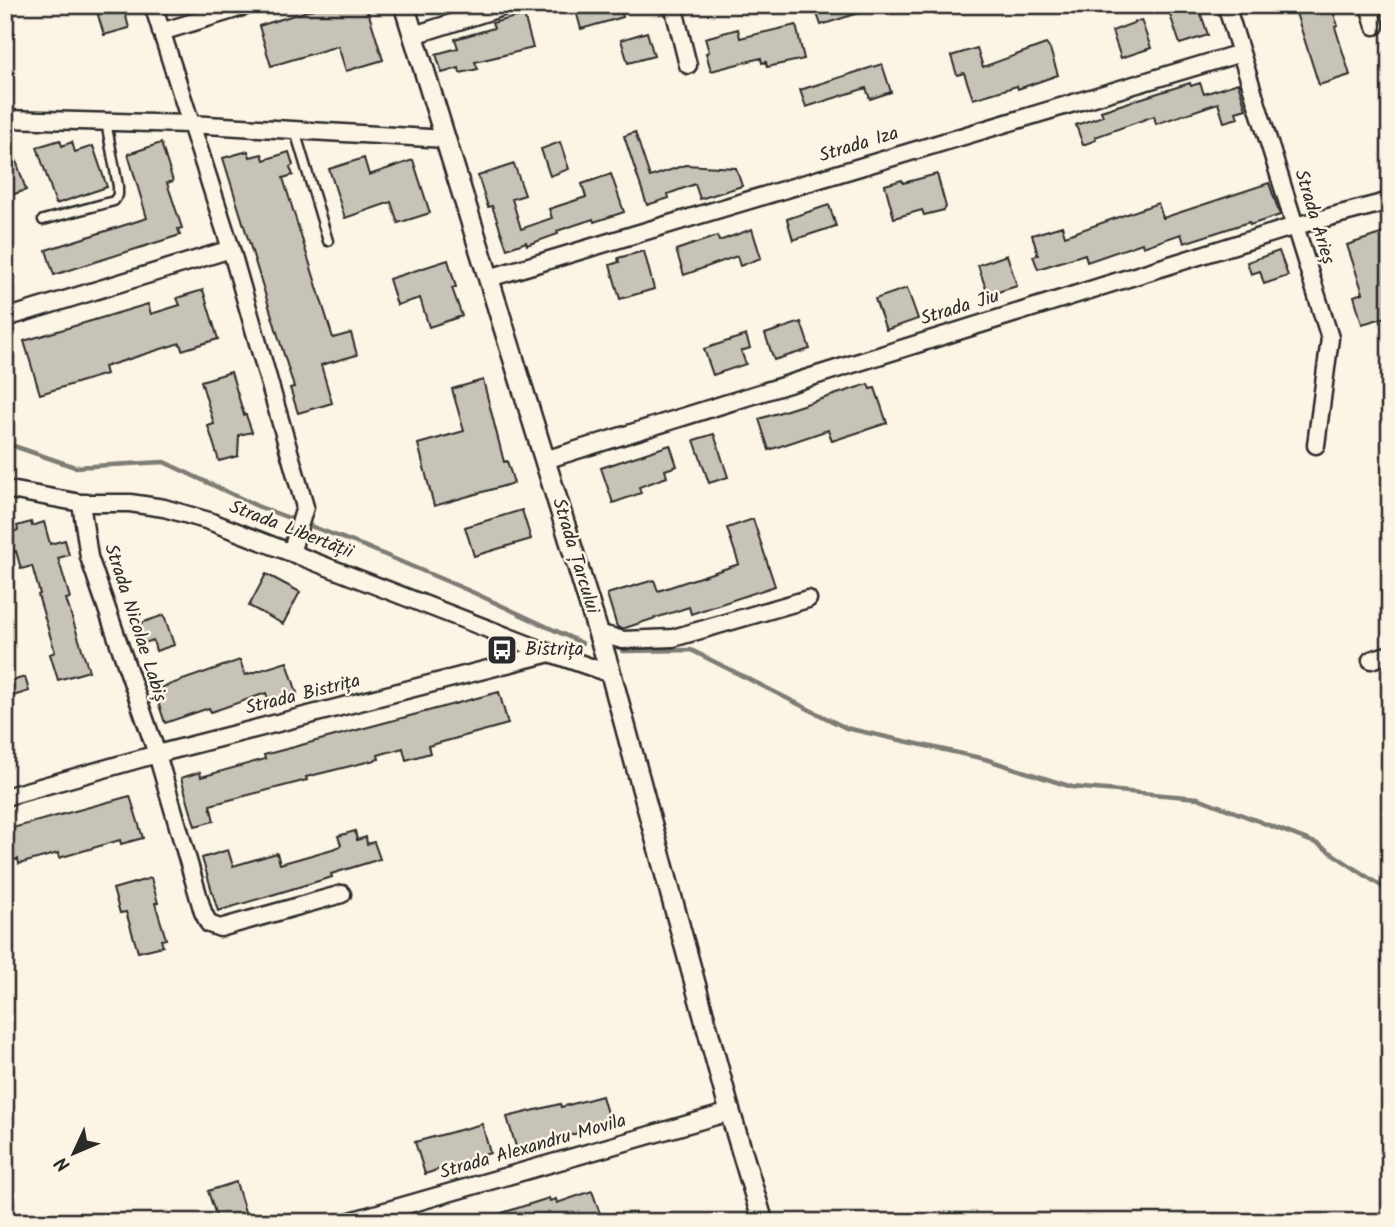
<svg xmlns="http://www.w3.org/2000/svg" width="1395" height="1227" font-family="Kalam,sans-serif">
	<rect width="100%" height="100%" fill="#fcf5e5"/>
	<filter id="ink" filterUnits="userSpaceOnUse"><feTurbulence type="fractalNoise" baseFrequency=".0143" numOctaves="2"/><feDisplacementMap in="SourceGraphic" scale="14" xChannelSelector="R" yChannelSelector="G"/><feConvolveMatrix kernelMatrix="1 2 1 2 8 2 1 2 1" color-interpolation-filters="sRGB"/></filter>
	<g filter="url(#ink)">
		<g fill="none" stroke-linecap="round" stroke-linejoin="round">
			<!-- stream -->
			<path stroke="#7d7b74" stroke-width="4.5" d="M5,443L75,467L164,462L257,506L364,546L472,592L582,643
				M623,651L691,650L846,728L985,759L1072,787L1198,798L1318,844L1390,892"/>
		</g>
		<!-- building -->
		<path fill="#c8c3b7" stroke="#2b2b2b" stroke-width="2" d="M95,5H123L129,28L104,35Z
			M326,5H366L383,60L346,71L338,46L271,66L259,26Z
			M582,5H619L623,17L581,29L575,7Z
			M814,5H874V8L821,25Z
			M1180,5H1198L1208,35L1180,44L1168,9Z
			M1310,5H1331L1338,26L1335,27L1350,75L1319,85L1295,10Z
			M524,15L533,48L475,62L478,69L460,73L459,68L442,73L436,54L458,48L455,39L494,28L492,23Z
			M1141,20L1151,48L1121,58L1112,31Z
			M796,25L804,59L767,67L766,62L762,63L761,58L711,71L706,53L709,52L705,38L738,29L740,38Z
			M647,32L654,56L628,63L621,40Z
			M1046,44L1050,49L1058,75L1018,89L1017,86L973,99L964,73L957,75L951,56L977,48L983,67Z
			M882,64L891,92L870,99L866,88L806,107L800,90Z
			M1190,83L1191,86L1200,83L1204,94L1238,83L1246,109L1236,112L1238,118L1224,122L1218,103L1156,124L1154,116L1095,137L1096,140L1083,145L1076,125L1103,116L1101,111Z
			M635,132L650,177L685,165L736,168L742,186L700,199L695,184L668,194L669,198L647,205L624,136Z
			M8,136L26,190L5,197V137Z
			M60,140L62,146L72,142L75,152L93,146L107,187L56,204L37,147Z
			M560,142L569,169L550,176L541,149Z
			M161,143L173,181L167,183L182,228L178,229L180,235L54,275L46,250L147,218L128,154Z
			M248,151L250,157L262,154L264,160L289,152L293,165L290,167L293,175L283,178L333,338L351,333L357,355L321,365L332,403L298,413L290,388L294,387L223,158Z
			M364,158L369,175L413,160L430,213L398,223L391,202L345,218L329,169Z
			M514,164L525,195L512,199L521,229L552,218L549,209L586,197L582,184L611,174L624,212L594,222L593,219L557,231L558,234L527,245L526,242L507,249L492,206L488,207L478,176Z
			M937,174L946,207L944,210L924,215L922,210L894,218L885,185L902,180L903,183Z
			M1269,183L1280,215L1250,225L1249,222L1184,243L1181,234L1143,247L1142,243L1087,262L1085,254L1038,269L1033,256L1038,255L1032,235L1062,226L1065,236L1158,203L1163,218Z
			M829,205L836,226L793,240L787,219Z
			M752,229L761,258L740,266L737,256L684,275L676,250L717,236L719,241Z
			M1390,231V316L1362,324L1354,296L1363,293L1347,245Z
			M644,251L654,289L620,299L610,265L619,262L618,258Z
			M1279,251L1288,276L1264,284L1260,271L1251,274L1247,262Z
			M1007,255L1017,286L988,295L978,265Z
			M448,260L456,287L452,288L462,316L429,327L420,298L397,305L389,279Z
			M907,288L918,319L886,330L875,299Z
			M203,290L218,339L182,350L180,343L104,367L106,374L40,394L24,341L148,304L151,314L180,305L177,298Z
			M801,322L810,349L774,360L765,334Z
			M746,335L750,348L741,351L746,364L713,375L704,349Z
			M231,372L244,415H246L252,432L239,435L238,456L219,461L208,426L214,424L201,381Z
			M483,380L504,462L507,461L514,483L434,506L418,444L464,431L452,389Z
			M868,384L870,389L875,388L887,423L832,441L828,430L769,450L759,419Z
			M714,434L728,477L709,483L694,440Z
			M670,445L677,466L665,470L667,477L639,487L641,493L613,503L601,468Z
			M522,510L531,539L474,556L465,527Z
			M753,519L775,586L691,614L689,607L622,629L617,627L607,594L654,580L658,591L739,564L727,528Z
			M31,522L32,526L44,522L50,544L65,540L69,555L58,558L70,598L66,599L89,671L58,680L50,654L55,652L38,595L40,594L32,566L21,569L16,551L10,553L5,535L18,530L17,526Z
			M266,574L300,592L283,624L249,606Z
			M164,615L174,645L156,651L153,640L139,645L132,626Z
			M240,660L245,675L287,662L297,693L269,702L266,693L211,712L209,708L165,723L154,690Z
			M25,677L29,691L13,696L8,682Z
			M499,692L508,724L428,746L430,753L406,760L403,748L378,755L379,759L306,777L307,780L210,805L214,821L195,826L181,778L200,772L201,777L265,759L264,755Z
			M130,796L143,838L121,844L120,840L59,858L58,853L19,864L18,859L10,861L5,846V830Z
			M355,831L357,840L366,837L367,844L374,842L380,859L331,874L332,877L218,911L202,858L228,850L233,866L277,853L280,864L336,848L341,845L338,836Z
			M151,878L158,903H155L166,939L161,940L163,946L138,952L126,912L120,913L113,889Z
			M602,1096L610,1124L517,1150L507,1117L560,1104L561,1107Z
			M482,1124L490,1153L425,1174L415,1142Z
			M236,1182L246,1215L226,1222H218L208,1191Z
			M592,1191L603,1222H483V1219L549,1198L550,1201L556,1199L557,1203Z"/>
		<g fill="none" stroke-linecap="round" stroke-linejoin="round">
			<!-- service casing -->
			<g stroke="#2b2b2b" stroke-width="13">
				<path id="service" d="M295,131L328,241
					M43,220L114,201L118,195V186L106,122"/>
			</g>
			<!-- minor casing -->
			<g stroke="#2b2b2b" stroke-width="21">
				<path id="minor" d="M153,5L231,249L305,507L291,553
					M673,5L688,65
					M1226,5L1330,338L1316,445
					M1369,5L1375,26
					M161,32L249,5
					M414,35L509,5
					M5,119L189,124L446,139
					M489,278L1241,53
					M9,317L231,249
					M545,460L1295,226L1390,201
					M5,489L81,503H130L164,508L209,521L550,653
					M81,503L89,557L157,754L203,912L209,924L220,928L342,894
					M598,633L623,640L673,638L808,599
					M1371,660L1390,654
					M5,797L157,754L550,653L611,674
					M347,1222L730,1112"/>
			</g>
			<!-- tertiary casing -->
			<g stroke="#2b2b2b" stroke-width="24">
				<path id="tertiary" d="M404,5L611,674L730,1112L763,1222"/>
			</g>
			<!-- service -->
			<use href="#service" stroke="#fcf5e5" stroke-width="8"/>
			<!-- minor -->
			<use href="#minor" stroke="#fcf5e5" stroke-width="16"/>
			<!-- tertiary -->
			<use href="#tertiary" stroke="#fcf5e5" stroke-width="19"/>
		</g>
	</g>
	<!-- icons -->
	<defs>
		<g id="bus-square" transform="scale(1.575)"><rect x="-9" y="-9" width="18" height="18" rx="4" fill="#2b2b2b" stroke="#fcf5e5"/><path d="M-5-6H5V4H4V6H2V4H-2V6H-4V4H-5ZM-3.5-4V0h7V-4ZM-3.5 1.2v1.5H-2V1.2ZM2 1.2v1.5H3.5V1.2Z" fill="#fff"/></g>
	</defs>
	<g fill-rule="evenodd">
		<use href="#bus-square" x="502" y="650"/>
	</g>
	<g text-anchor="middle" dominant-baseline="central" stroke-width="5" stroke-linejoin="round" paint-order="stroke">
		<!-- street labels -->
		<g font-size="19" fill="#2b2b2b" stroke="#fcf5e5">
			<text transform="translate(859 145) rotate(-17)">Strada Iza</text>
			<text transform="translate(1314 217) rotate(73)">Strada Arieș</text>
			<text transform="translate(960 308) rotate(-17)">Strada Jiu</text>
			<text transform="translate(291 530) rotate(21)">Strada Libertății</text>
			<text transform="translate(575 556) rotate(73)">Strada Țarcului</text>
			<text transform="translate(135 623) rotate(72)">Strada Nicolae Labiș</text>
			<text transform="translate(303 695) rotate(-14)">Strada Bistrița</text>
			<text transform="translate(533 1147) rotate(-16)">Strada Alexandru Movila</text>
		</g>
		<!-- poi labels -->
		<g font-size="19" fill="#2b2b2b" stroke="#fcf5e5" text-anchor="start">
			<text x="525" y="650">Bistrița</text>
		</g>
	</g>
	<!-- margin -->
	<rect width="1395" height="1227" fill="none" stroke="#fcf5e5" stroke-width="28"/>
	<rect x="14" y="14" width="1367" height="1199" fill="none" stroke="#2b2b2b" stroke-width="2.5" filter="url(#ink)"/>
	<!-- north arrow -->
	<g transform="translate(74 1153) rotate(226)" stroke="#fcf5e5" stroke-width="5" paint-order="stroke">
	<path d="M0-5L12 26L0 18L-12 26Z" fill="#2b2b2b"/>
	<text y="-10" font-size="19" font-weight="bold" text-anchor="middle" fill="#2b2b2b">N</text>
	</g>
</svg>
